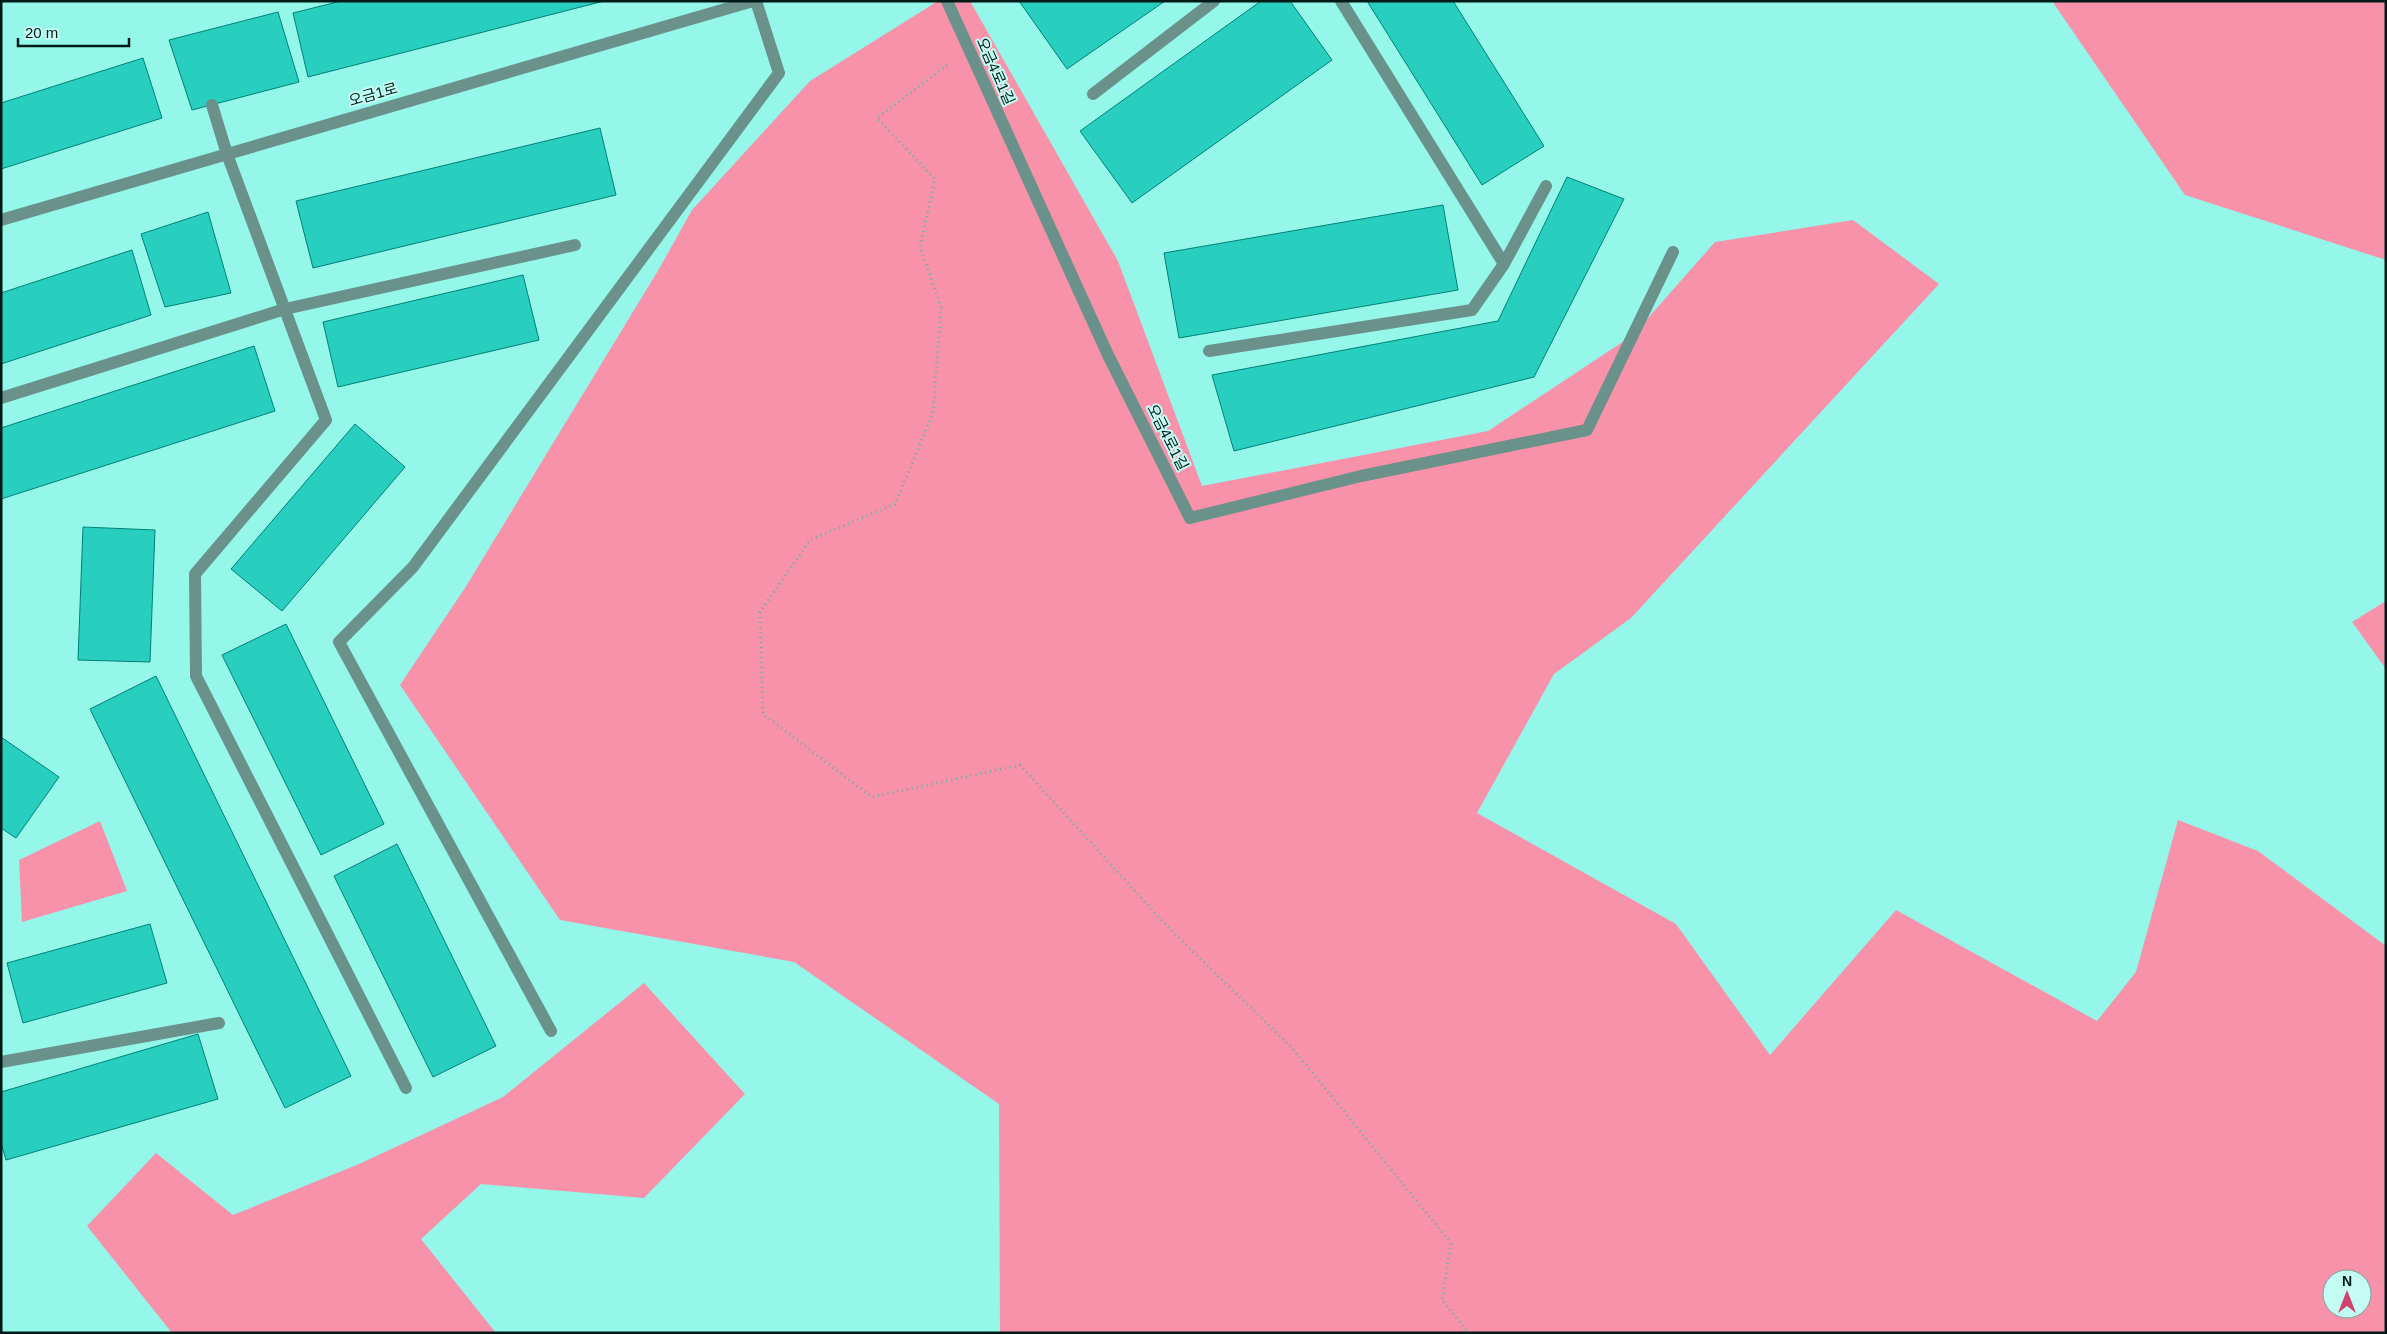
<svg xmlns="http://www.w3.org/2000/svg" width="2387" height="1334" font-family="Arial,'Noto Sans KR',sans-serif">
	<rect width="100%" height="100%" fill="#94f7ea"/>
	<!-- green -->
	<path fill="#f792aa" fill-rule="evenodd" d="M938,1H970L1118,261L1202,486L1488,431L1633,335L1715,242L1853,220L1939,284L1631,618L1554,674L1477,813L1676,924L1770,1055L1896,910L2097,1021L2136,972L2178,820L2258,851L2386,946V1333H1000L999,1104L794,962L560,920L400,685L465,588L659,269L692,210L810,81ZM2332,1279H2362V1309H2332Z
		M2052,1H2386V260L2185,195Z
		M2386,601V669L2352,622Z
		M100,821L127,891L22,922L19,860Z
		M644,983L745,1094L644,1198L481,1184L421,1239L496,1333H172L87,1226L156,1153L233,1215L359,1164L503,1097Z"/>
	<!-- building -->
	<path fill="#28cfbf" stroke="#008176" d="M341,1H604L308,77L293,13Z
		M1019,1H1165L1067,69Z
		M1261,1H1290L1332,60L1132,203L1080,131Z
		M1367,1H1453L1544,146L1482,185Z
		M278,12L299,82L192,110L169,40Z
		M143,58L162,118L1,169V103Z
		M600,128L616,195L313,268L296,201Z
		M1567,177L1624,199L1534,377L1234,451L1212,375L1498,321Z
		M1443,205L1458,290L1179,338L1164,253Z
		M208,212L231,293L165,307L141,234Z
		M132,250L151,315L1,364V293Z
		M523,275L539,340L338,387L323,322Z
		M254,346L275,411L1,499V428Z
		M355,424L405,467L282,611L231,569Z
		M83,527L155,530L150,662L78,660Z
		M286,624L384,824L321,855L222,655Z
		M156,676L351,1076L285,1108L90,709Z
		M1,737L59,777L16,838L1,828Z
		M397,844L496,1046L433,1077L334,876Z
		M150,924L167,983L23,1023L7,963Z
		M198,1034L218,1099L6,1160L1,1143V1092Z"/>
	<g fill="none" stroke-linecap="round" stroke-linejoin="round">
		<!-- path -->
		<path stroke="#66b2a8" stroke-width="3" stroke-dasharray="1 4" stroke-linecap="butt" d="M947,65L877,118L935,179L920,247L941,307L933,413L895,504L810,540L760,612L763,714L872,797L1020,765L1167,926L1293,1049L1451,1243L1442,1300L1469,1333"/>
		<!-- minor -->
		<path stroke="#6b918b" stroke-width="12" d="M947,1L1108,355L1190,518L1361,476L1587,430L1673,252
			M1093,94L1214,1
			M212,105L227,154L326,420L195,574L196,676L406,1088
			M1,220L753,1
			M1504,264L1546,186
			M1209,351L1472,310L1504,264L1341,1
			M1,398L285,309L575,245
			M551,1031L339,642L413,567L779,73L756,1
			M1,1062L219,1023"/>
	</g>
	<g text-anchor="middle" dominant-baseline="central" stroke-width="4" stroke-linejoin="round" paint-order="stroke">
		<!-- street labels -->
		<g font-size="15" fill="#001b17" stroke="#c4fcf4">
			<text transform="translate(996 71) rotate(66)">오금4로1길</text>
			<text transform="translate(373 94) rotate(-16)">오금1로</text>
			<text transform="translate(1168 437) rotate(63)">오금4로1길</text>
		</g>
	</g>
	<!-- border -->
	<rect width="2387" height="1334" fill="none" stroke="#001b17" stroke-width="5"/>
	<!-- north arrow -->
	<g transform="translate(2347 1294)"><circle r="24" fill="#c4fcf4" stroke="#76a29c"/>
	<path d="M0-4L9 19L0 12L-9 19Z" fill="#d04270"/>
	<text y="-8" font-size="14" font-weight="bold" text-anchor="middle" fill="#001b17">N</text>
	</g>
	<!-- scale -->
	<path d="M18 38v8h111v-8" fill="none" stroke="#001b17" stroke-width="2.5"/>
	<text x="25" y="38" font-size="15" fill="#001b17" stroke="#c4fcf4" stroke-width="4" paint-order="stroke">20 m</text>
</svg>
